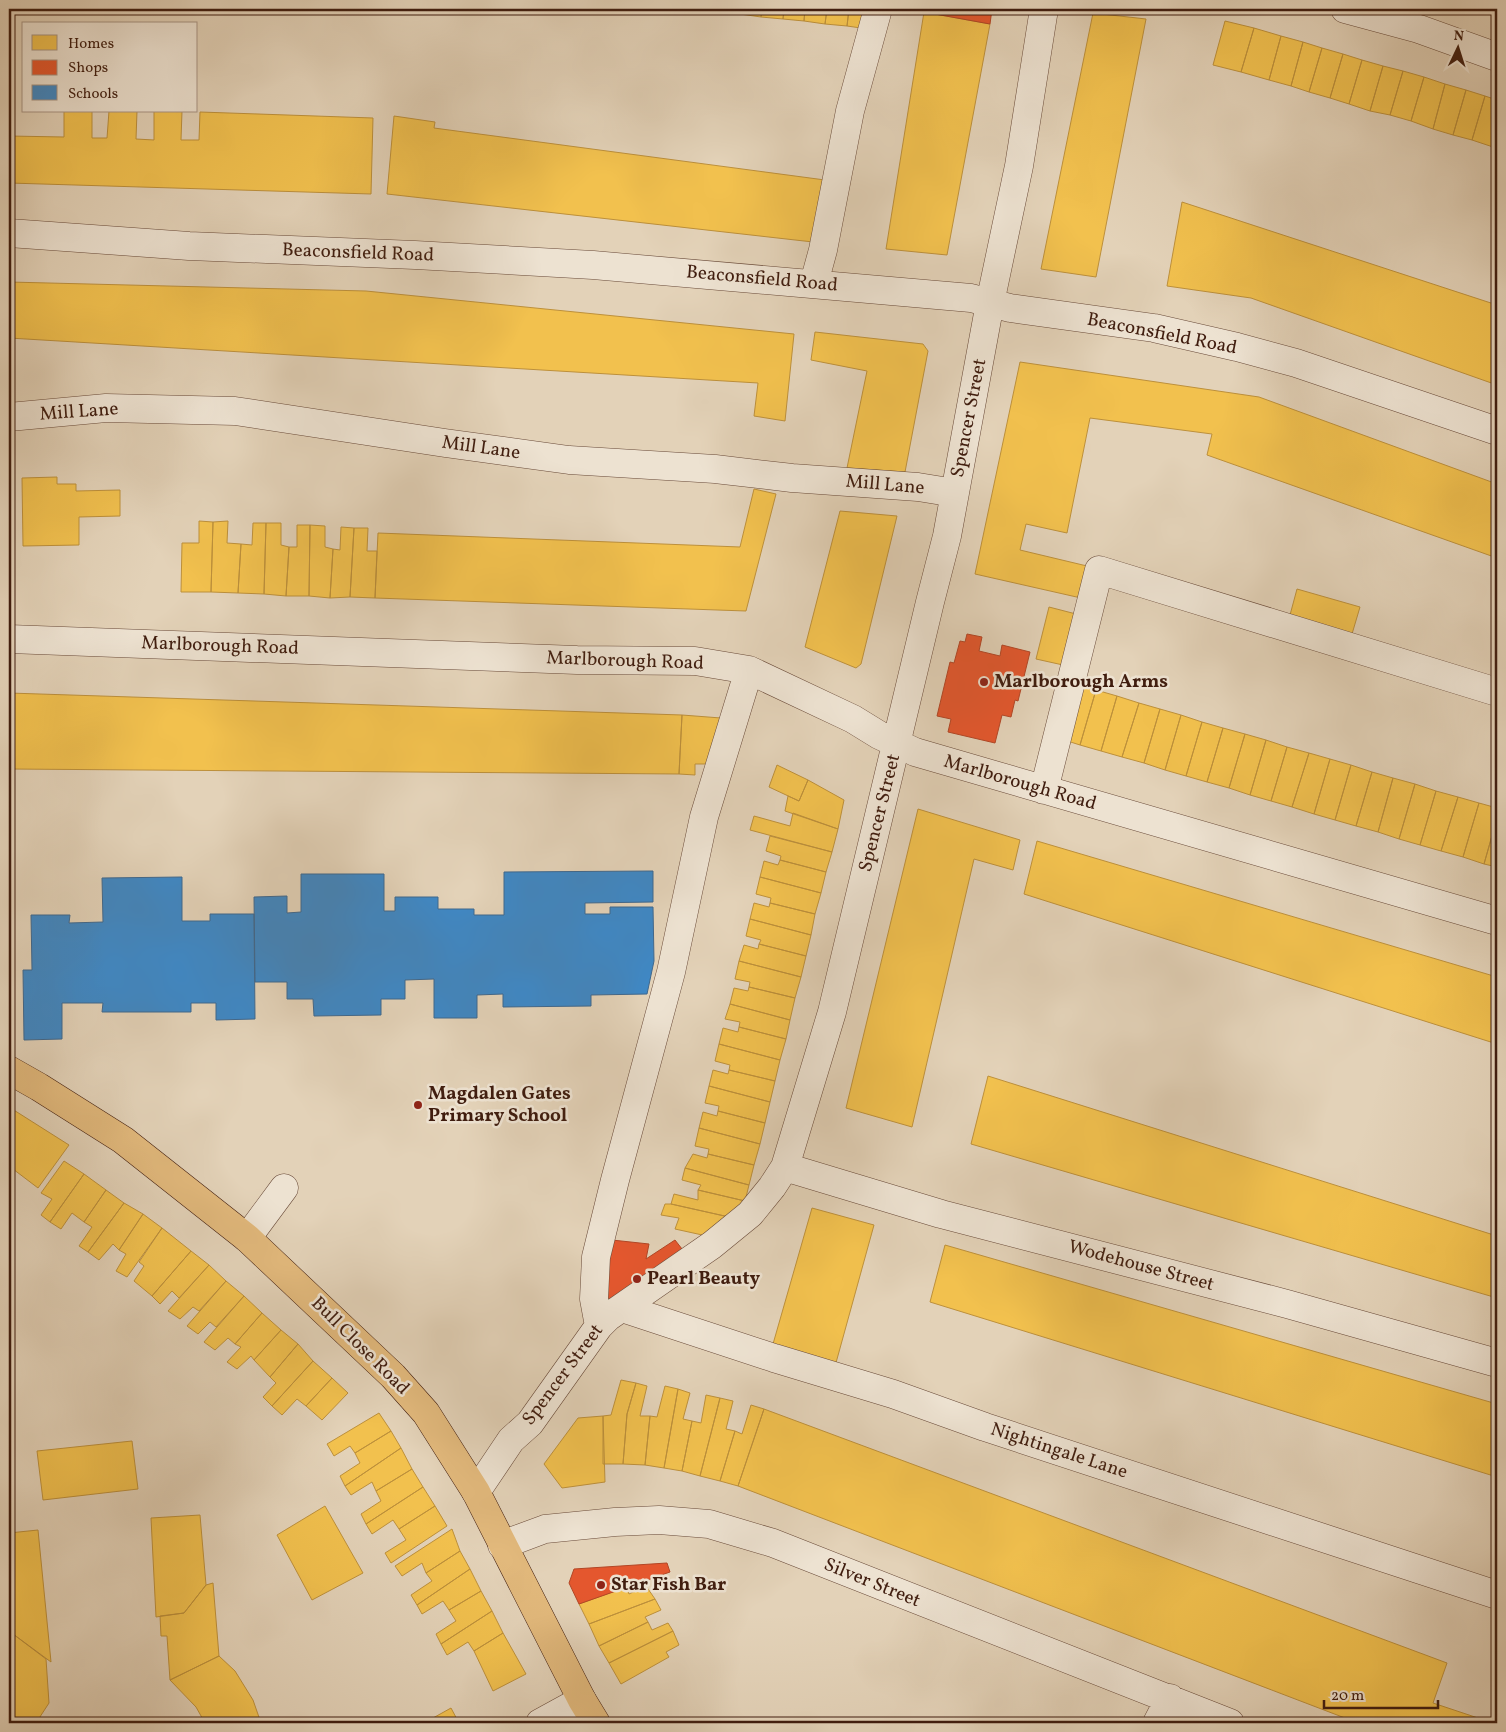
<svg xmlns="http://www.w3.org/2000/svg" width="1506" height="1732" font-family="Vollkorn,serif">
	<rect width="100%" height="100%" fill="#e3d2b8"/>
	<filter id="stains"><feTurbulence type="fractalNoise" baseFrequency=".004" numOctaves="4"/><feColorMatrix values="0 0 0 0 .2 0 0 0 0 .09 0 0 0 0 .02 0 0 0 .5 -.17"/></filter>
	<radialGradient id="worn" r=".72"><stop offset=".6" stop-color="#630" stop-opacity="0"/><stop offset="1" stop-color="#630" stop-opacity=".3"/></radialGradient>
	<!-- homes -->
	<path fill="#f2c14e" stroke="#bd903b" d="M696,9H719L718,12Z
		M719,9H740V14L718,12Z
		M740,9H762L761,17L740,14Z
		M762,9H784L783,19L761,17Z
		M784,9H805L804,21L783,19Z
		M805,9H827L825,24L804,21Z
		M827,9H849L847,26L825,24Z
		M849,9H870L868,29L847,26Z
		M924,12L990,24L947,255L886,249Z
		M1093,13L1146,19L1096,277L1041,269Z
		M1225,21L1254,28L1241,72L1213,65Z
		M1254,28L1281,36L1269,80L1241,72Z
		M1281,36L1303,42L1291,86L1269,80Z
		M1303,42L1322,48L1309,92L1291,86Z
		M1322,48L1343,54L1330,98L1309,92Z
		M1343,54L1362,60L1349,104L1330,98Z
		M1362,60L1383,66L1370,111L1349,104Z
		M1383,66L1403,71L1390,115L1370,111Z
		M1403,71L1424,77L1411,121L1390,115Z
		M1424,77L1445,84L1433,129L1411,121Z
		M1445,84L1466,90L1453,135L1433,129Z
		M1466,90L1485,96L1472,140L1453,135Z
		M1485,96L1497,100V132L1493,147L1472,140Z
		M64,111H92V138H107L109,111H137L136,139L154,140V111H182L181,140H199L200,112L373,118L371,194L9,183V136L64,137Z
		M394,116L435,122L434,128L825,180L813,242L387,194Z
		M1497,132V148L1493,147Z
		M1182,202L1497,305V385L1251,298L1167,286Z
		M9,282L366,291L794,334L785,421L754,416L758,383L9,338Z
		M815,332L923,344L928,351L905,472L847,468L867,371L811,360Z
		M1020,362L1259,397L1497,484V558L1207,455L1212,434L1090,418L1067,533L1026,524L1020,550L1087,566L1081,598L975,574Z
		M57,477V484H76V491L120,490V516L79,517V545L23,546L22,478Z
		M754,489L776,494L746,611L375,598L378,533L740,547Z
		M840,511L897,516L861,664L856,668L805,647Z
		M199,521L213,522L211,592H181L182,543H199Z
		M228,521L227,543L241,544L238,593L211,592L213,522Z
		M253,523H266L264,594L238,593L241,544L252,545Z
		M266,523H281V545L289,547L286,596L264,594Z
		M297,525H310L309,596H286L289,547H297Z
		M310,525L325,526V547L333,549L330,598L309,596Z
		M341,527L354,528L350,597L330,598L333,549L340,550Z
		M354,528H368L367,551H377L375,598L350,597Z
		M1297,589L1360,607L1352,634L1290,615Z
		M1049,607L1076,614L1063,665L1036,659Z
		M1074,684L1096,690L1080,745L1058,738Z
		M1096,690L1117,696L1101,751L1080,745Z
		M9,693L682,715L679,774L9,769Z
		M1117,696L1139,703L1122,757L1101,751Z
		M1139,703L1160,709L1144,763L1122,757Z
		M1160,709L1181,715L1165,770L1144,763Z
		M682,715L721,718L709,764H695V775L679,774Z
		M1181,715L1202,722L1186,776L1165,770Z
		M1202,722L1223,728L1207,782L1186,776Z
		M1223,728L1245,734L1229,788L1207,782Z
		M1245,734L1266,740L1250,795L1229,788Z
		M1266,740L1287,747L1271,801L1250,795Z
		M1287,747L1309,753L1292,807L1271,801Z
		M1309,753L1330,759L1314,814L1292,807Z
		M1330,759L1351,765L1335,820L1314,814Z
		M777,765L808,780L799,801L769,787Z
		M1351,765L1372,772L1356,826L1335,820Z
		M1372,772L1393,778L1378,832L1356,826Z
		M1393,778L1415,784L1399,839L1378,832Z
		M808,780L844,800L838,829L785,811L788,796L799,801Z
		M1415,784L1436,791L1420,845L1399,839Z
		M1436,791L1458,797L1441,851L1420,845Z
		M1458,797L1479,803L1463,857L1441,851Z
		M1479,803L1497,808V818L1484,864L1463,857Z
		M918,809L1020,840L1013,870L974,859L912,1127L846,1108Z
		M793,813L838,829L832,852L750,830L754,816L790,826Z
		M1497,818V867L1484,864Z
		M770,836L832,852L826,872L780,860L781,856L766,851Z
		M1037,841L1497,977V1044L1024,894Z
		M780,860L826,872L821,893L760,877L764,861L778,865Z
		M760,877L821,893L815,914L770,903L771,898L756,894Z
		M754,903L769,907L770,903L815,914L811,935L750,919Z
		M750,919L811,935L806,956L759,944L761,940L746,936Z
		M759,944L806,956L801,977L739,961L744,945L758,949Z
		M739,961L801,977L795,998L749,987L750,982L735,979Z
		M749,987L795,998L790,1020L730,1004L734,988L748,991Z
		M730,1004L790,1020L786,1039L739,1027L740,1022L725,1019Z
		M739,1027L786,1039L780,1060L719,1044L723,1028L738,1032Z
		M719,1044L780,1060L775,1081L729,1070L730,1065L715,1061Z
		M713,1070L728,1074L729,1070L775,1081L770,1102L709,1086Z
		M988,1076L1497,1236V1298L971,1144Z
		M709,1086L770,1102L765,1123L718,1111L719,1106L705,1103Z
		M9,1107L69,1145L38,1188L9,1166Z
		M718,1111L765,1123L760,1144L699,1128L703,1112L717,1116Z
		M699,1128L760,1144L754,1165L708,1154L709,1149L695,1146Z
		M693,1154L707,1158L708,1154L754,1165L749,1185L685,1168Z
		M64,1161L84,1174L50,1222L41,1215L52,1199L41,1193Z
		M685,1168L749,1185L745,1201L698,1190L701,1185L682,1180Z
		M84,1174L106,1190L84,1222L72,1213L61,1229L50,1222Z
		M106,1190L124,1203L88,1252L79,1246L92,1227L84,1222Z
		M698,1190L745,1201L738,1219L671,1204L674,1194L698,1200Z
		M124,1203L143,1214L119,1250L113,1244L99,1260L88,1252Z
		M665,1204H671L738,1219L716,1238L675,1229L679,1218L661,1215Z
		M812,1208L874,1225L834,1370L771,1351Z
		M143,1214L162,1228L127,1277L116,1271L126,1254L119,1250Z
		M162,1228L191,1251L152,1296L134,1281L144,1266L139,1262Z
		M945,1245L1497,1404V1477L930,1302Z
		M191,1251L209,1265L179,1298L172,1291L160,1304L152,1296Z
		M209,1265L226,1281L199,1311L193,1307L180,1319L168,1311Z
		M226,1281L244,1296L216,1327L210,1322L198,1334L187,1326Z
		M244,1296L262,1313L235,1344L228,1338L215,1350L204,1342Z
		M262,1313L281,1330L254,1360L251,1356L237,1369L227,1362L241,1347L235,1344Z
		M281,1330L298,1344L270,1377L254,1360Z
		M298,1344L313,1361L272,1406L263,1397L276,1383L270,1377Z
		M313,1361L332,1378L306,1406L297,1399L282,1415L272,1406Z
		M332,1378L348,1393L322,1420L306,1406Z
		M621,1380L636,1383L627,1414L623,1464H603V1416L611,1415Z
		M636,1383L647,1386L640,1416H650L645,1465L623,1464L627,1414Z
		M665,1386L678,1389L664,1468L645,1465L650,1416L657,1417Z
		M678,1389L690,1393L683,1419L692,1421L682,1471L664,1468Z
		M706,1395L720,1398L700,1476L682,1471L692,1421L701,1423Z
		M720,1398L733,1401L726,1429L735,1431L720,1481L700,1476Z
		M751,1405L764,1409L738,1486L720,1481L735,1431L742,1434Z
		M764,1409L1447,1663L1433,1703L1493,1723H1358L738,1486Z
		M379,1413L391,1431L355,1453L350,1446L334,1456L327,1444Z
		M603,1416L605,1482L562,1488L544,1464L578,1418Z
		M391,1431L401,1448L345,1486L340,1476L360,1463L355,1453Z
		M132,1441L138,1489L43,1500L37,1451Z
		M401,1448L412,1469L376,1491L372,1482L351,1495L345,1486Z
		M412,1469L423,1487L366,1524L361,1514L381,1501L376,1491Z
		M423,1487L435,1506L399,1529L393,1520L372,1534L366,1524Z
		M325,1506L363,1573L312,1600L277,1535Z
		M435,1506L447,1526L391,1563L385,1553L406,1540L399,1529Z
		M200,1515L206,1585L184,1613L156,1617L151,1518Z
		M452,1529L460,1551L426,1573L422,1563L402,1576L395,1566Z
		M38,1530L51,1662L9,1631V1533Z
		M460,1551L470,1569L417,1605L411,1595L432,1581L426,1573Z
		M470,1569L481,1591L449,1610L443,1601L422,1614L417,1605Z
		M213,1583L219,1656L170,1680L167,1636H161L160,1616L184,1613L206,1585Z
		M646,1586L655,1599L589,1624L579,1604L626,1587L629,1594Z
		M481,1591L492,1611L441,1644L436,1634L456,1621L449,1610Z
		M655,1599L661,1610L645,1617L648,1622L599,1646L589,1624Z
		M492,1611L503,1633L474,1651L468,1642L447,1655L441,1644Z
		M648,1622L652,1630L668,1623L673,1631L609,1663L599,1646Z
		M9,1631L46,1659L49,1703L36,1723H9Z
		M673,1631L679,1645L666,1652L669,1657L621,1684L609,1663Z
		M503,1633L526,1674L493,1691L474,1651Z
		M219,1656L235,1671L253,1700L261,1723H205L196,1707L170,1680Z
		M451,1708L459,1723H424Z"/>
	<!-- shops -->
	<path fill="#e4572e" stroke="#b34625" d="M925,9H992L990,24L924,12Z
		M967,634L982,637L979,651L1000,656L1002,645L1030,652L1018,701L1015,700L1011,717L1002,715L995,743L948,732L951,719L937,716L950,662L954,663L960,641L965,642Z
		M612,1240L649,1244L646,1259L675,1240L693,1263L611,1311L601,1295Z
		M667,1563L670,1572L579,1604L569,1583L574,1569Z"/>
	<!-- schools -->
	<path fill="#3f88c5" stroke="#3f688e" d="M653,871V902L585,903V914H610V907H653L654,961L647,994L591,995V1006L503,1007V994L477,995V1018H434V979L405,980V999H381V1015L314,1016L313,999H287V982H255L254,897L287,896V913L301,912V874H384V911H395V897H438V909H474V915H504V872Z
		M182,877V921H210V914H254L255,1019L216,1020V1003H191V1012H102L103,1003H62V1039L24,1040L23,970H32L31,915H70L69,923L103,922L102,878Z"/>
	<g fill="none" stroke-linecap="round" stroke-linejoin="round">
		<!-- minor casing -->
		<g stroke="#694a39" stroke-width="29">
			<path id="minor" d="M1345,9L1419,29L1497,57
				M9,233L189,246L415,255L593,265L971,298L1010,308L1154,328L1237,347L1296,363L1497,431
				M814,283L823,250L850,111L878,9
				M9,417L106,408L235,411L445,443L569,460L715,469L792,478L918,487L955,493
				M9,639L577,660L695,661L749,670L853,719L879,735L915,752L1497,921
				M1044,790L1099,570L1497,692
				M785,1167L941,1214L1287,1304L1497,1363
				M247,1238L284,1188
				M622,1308L774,1358L893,1394L985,1427L1497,1595
				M599,1326L594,1299L596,1257L615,1180L671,972L704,817L749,670
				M476,1492L511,1440L530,1423L599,1326L608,1317L712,1245L750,1214L772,1187L785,1167L832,1012L930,602L947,536L990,303L1019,166L1044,9
				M502,1545L545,1529L615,1522L659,1520L709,1524L773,1543L1230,1723
				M540,1723L582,1700
				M1157,1723L1170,1698"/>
		</g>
		<!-- major casing -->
		<g stroke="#401d0f" stroke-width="29">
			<path id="major" d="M9,1070L39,1087L123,1140L247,1238L393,1376L426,1413L476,1492L582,1700L596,1723"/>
		</g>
		<!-- minor -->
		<use href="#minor" stroke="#ede2d1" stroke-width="28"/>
		<!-- major -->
		<use href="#major" stroke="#e2b97c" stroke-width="28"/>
	</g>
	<!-- markers -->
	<g fill="#8f2418" stroke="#ede2d1" stroke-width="2">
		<circle cx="984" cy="682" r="5"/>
		<circle cx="418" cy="1105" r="5"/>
		<circle cx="637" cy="1279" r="5"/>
		<circle cx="601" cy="1585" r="5"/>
	</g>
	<g text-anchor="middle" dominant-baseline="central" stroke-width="5" stroke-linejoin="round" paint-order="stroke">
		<!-- street labels -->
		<g font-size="19" fill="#401d0f" stroke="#ede2d1">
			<text transform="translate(358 253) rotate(2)">Beaconsfield Road</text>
			<text transform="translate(762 279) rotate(5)">Beaconsfield Road</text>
			<text transform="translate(1162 334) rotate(11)">Beaconsfield Road</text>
			<text transform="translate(79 412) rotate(-4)">Mill Lane</text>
			<text transform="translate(969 418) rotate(-79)">Spencer Street</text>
			<text transform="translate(481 448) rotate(8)">Mill Lane</text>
			<text transform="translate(885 485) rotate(5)">Mill Lane</text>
			<text transform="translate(220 646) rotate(2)">Marlborough Road</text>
			<text transform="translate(625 661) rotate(2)">Marlborough Road</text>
			<text transform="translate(1020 783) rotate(16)">Marlborough Road</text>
			<text transform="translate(880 813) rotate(-76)">Spencer Street</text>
			<text transform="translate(1141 1266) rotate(15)">Wodehouse Street</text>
			<text transform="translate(360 1346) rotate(45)">Bull Close Road</text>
			<text transform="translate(563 1375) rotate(-53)">Spencer Street</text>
			<text transform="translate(1059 1451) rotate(18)">Nightingale Lane</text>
			<text transform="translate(872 1583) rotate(22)">Silver Street</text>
		</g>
		<!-- poi labels -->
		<g font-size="19" font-weight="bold" fill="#401d0f" stroke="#ede2d1" text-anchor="start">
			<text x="994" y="682">Marlborough Arms</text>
			<text x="428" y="1094">Magdalen Gates<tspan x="428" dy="22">Primary School</tspan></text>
			<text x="647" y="1279">Pearl Beauty</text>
			<text x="611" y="1585">Star Fish Bar</text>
		</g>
	</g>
	<!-- margin -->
	<rect width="1506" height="1732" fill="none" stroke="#e3d2b8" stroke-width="30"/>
	<rect x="10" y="10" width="1486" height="1712" fill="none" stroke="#401d0f" stroke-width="2.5"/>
	<rect x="15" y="15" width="1476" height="1702" fill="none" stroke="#401d0f"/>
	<!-- legend -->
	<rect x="22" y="22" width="175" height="90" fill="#ede2d1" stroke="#a89383"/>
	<rect x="32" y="35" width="25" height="15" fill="#f2c14e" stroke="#a89383"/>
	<text x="68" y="48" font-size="15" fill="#401d0f">Homes</text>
	<rect x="32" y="60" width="25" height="15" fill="#e4572e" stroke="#a89383"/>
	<text x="68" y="72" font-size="15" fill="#401d0f">Shops</text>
	<rect x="32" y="85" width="25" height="15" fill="#3f88c5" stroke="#a89383"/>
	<text x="68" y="98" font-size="15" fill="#401d0f">Schools</text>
	<!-- north arrow -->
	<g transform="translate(1458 48) rotate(4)" stroke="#ede2d1" stroke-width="4" paint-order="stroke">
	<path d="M0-4L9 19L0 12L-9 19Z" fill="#401d0f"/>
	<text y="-8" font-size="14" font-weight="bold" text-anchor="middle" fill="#401d0f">N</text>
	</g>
	<!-- scale -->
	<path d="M1324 1700v8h114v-8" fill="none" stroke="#401d0f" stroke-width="2.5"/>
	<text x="1331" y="1700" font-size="15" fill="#401d0f" stroke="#ede2d1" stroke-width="4" paint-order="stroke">20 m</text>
	<rect width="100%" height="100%" filter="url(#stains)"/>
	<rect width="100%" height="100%" fill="url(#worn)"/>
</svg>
